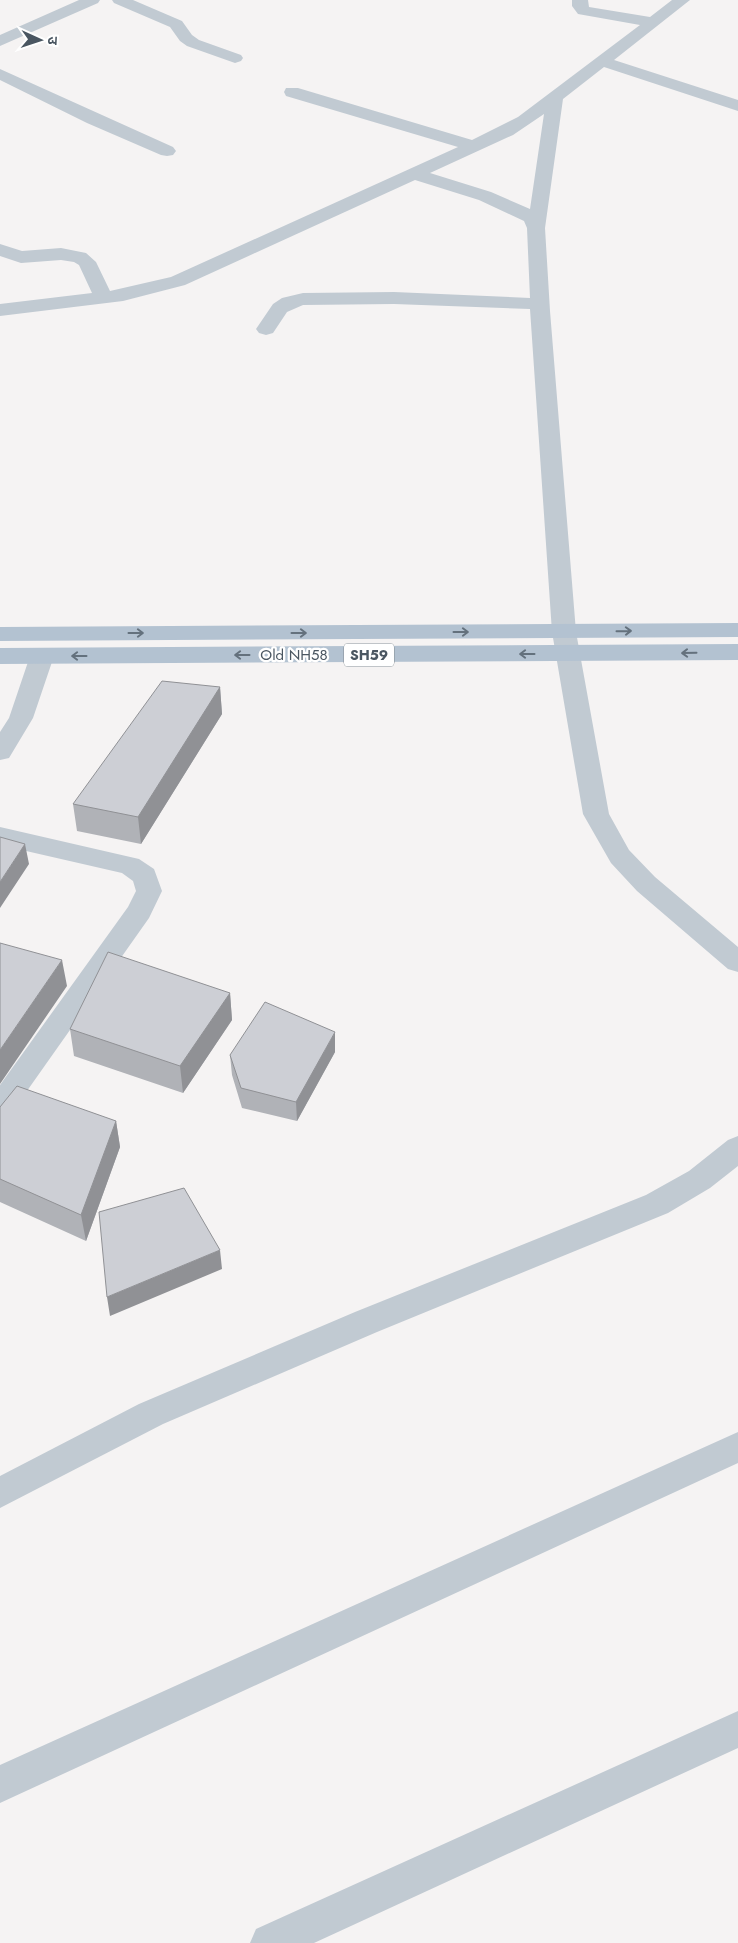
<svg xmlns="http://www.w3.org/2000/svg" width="738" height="1943" font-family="Jost,'Noto Sans Devanagari',sans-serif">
	<rect width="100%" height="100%" fill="#f5f3f3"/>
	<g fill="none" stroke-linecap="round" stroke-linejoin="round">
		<!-- minor -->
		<path fill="#c1cad2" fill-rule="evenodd" d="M79,0H100L98,3L0,46V35Z
			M112,0H133L182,21L192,35L199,40L241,55L243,58L241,61L235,63L187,46L180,41L170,27L114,3Z
			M572,0H588L589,7L650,17L672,0H690L614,60L738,100V111L604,67L563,99L545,228L550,311L576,632L609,814L629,850L655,877L738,947V972L728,969L637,891L611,863L583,814L552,632L530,309L394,304L303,305L287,312L273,333L266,335L259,333L256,329L273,304L282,298L303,293L394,292L530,298L527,228L524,221L479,200L415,180L185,285L123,301L0,316V304L92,293L79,265L74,262L61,260L21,263L0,256V244L22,251L61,248L86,253L96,262L110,291L171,277L458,147L286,96L284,92L286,88H298L472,140L518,117L640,25L578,14L572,6ZM544,114L530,209L491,192L430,173L513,135Z
			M0,69L173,147L176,151L173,155L167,156L161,155L87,123L0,80Z
			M42,648L50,651L54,656L33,718L9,758L0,760V732L9,718L30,656L34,651Z
			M0,827L139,859L154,869L162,891L149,918L10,1115L0,1118V1085L128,907L136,891L133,881L122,873L0,845Z
			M738,1136V1166L710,1188L668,1213L377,1332L163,1424L0,1508V1476L139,1404L355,1312L646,1195L689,1171L728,1140Z
			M738,1432V1463L0,1803V1765Z
			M738,1711V1748L314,1943H250L256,1929Z"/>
		<!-- primary -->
		<path fill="#b3c2d1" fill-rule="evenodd" d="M738,623V637L0,641V627Z
			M738,644V660L0,664V648Z"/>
	</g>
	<!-- wall -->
	<path fill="#b0b2b7" d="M220,687L222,714L141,844L77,831L73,804Z
		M230,993L232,1020L183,1093L74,1056L70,1029Z
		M335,1052L297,1121L242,1108L232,1075L230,1055Z
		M0,1107L116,1121L120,1147L86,1241L0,1202Z"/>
	<!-- shaded-wall -->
	<path fill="#909195" d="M220,687L222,714L141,844L138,817Z
		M25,844L29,864L0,908V882Z
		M62,960L67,986L0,1084V1050Z
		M230,993L232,1020L183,1093L180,1066Z
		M335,1032V1052L297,1121L296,1102Z
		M116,1121L120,1147L86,1241L81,1215Z
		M220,1250L222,1269L110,1316L107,1297Z"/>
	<!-- building -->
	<path fill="#cdcfd5" stroke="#909195" d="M162,681L220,687L138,817L73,804Z
		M0,837L25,844L0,882Z
		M0,943L62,960L0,1050Z
		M108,952L230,993L180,1066L70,1029Z
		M265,1002L335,1032L296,1102L241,1088L230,1055Z
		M17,1086L116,1121L81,1215L0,1179V1107Z
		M184,1188L220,1250L107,1297L99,1212Z"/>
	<!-- one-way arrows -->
	<defs><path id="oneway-shaft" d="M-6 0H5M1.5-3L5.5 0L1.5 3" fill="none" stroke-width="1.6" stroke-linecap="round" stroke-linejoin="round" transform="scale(1.25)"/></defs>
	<g stroke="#64717d">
		<use href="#oneway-shaft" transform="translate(624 631) rotate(-1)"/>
		<use href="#oneway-shaft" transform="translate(461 632)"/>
		<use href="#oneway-shaft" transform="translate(136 633)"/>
		<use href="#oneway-shaft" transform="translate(299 633)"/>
		<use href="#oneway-shaft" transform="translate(689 653) rotate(179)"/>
		<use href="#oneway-shaft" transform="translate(527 654) rotate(180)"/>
		<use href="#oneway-shaft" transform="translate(242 655) rotate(180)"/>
		<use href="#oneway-shaft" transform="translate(79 656) rotate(180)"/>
	</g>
	<g text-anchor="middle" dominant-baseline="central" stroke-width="4.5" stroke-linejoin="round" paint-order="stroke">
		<!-- shield labels -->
		<rect fill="#fff" stroke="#808990" stroke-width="1" x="344" y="643.5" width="50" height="23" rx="4"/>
		<g font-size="14" font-weight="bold" fill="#4a5661">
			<text x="369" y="655">SH59</text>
		</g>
		<!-- street labels -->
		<g font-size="15" fill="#4a5661" stroke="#fff">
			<text x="294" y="655">Old NH58</text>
		</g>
	</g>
	<!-- north arrow -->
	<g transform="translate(40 40) rotate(93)" stroke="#ffffff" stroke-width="4" paint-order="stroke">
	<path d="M0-4L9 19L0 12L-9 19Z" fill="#4a5661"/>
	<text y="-8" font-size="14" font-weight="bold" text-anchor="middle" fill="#4a5661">उ</text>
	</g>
</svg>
